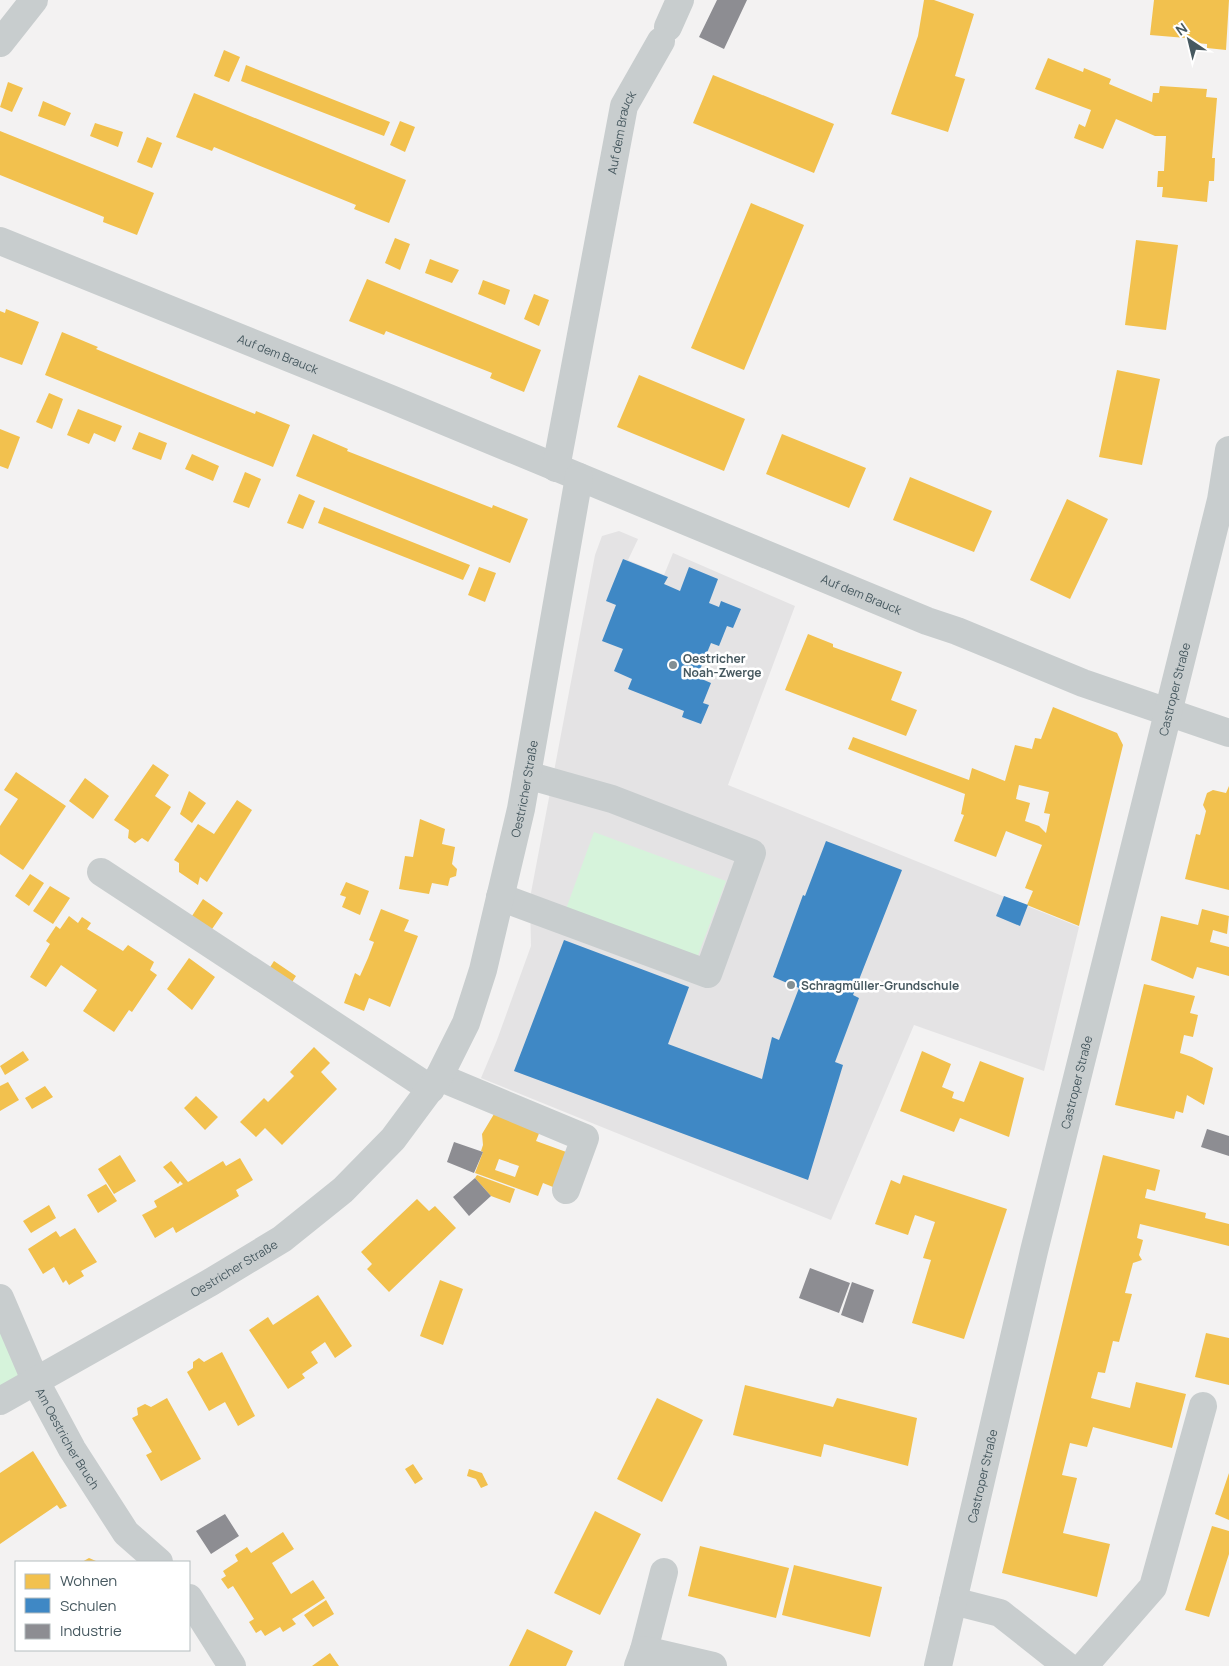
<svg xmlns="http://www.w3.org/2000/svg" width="1229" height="1666" font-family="Manrope,sans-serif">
	<rect width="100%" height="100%" fill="#f3f2f2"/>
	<!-- education -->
	<path fill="#e4e3e4" d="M619,531L638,539L628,560L664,575L673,553L795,606L728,785L1079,927L1044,1071L914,1025L831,1220L481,1078L497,1040L531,946L530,898L595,555L602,536Z"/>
	<!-- green -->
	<path fill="#d6f3db" d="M594,832L726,881L697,958L566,909Z
		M0,1298L36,1382L0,1401Z"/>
	<!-- homes -->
	<path fill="#f2c14e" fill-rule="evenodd" d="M924,0H934L974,14L955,76L965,79L948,132L891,114L918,36Z
		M1154,0H1229L1226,50L1207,48V44L1186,42V38L1150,35Z
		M224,50L240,57L229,82L214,76Z
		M1048,58L1083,72L1084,68L1111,79L1109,84L1152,102L1153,93H1159L1160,86L1207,89L1206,97L1217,98L1212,158H1215L1214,181H1209L1207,202L1162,197L1163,187H1157L1158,171H1164L1166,136H1155L1116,119L1103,149L1074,138L1079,124L1085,127L1091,110L1035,89Z
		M246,65L390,122L384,136L241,81Z
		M713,75L834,124L814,173L693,123Z
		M8,82L23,88L12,112L0,107Z
		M194,93L406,180L389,223L354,209L356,205L248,161L214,147L212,151L176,137Z
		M43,101L71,113L65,126L38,116Z
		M400,121L415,127L405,152L390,145Z
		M95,123L123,132L118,147L90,136Z
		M0,131L154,193L137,235L103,222L104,217L0,175Z
		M147,137L162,143L152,168L137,162Z
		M751,203L804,225L744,370L691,348Z
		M395,238L410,244L400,270L385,263Z
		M1136,240L1178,245L1166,330L1125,325Z
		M430,259L459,270L452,283L425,273Z
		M367,279L541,350L524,392L490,378L492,373L386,331L384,335L349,321Z
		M483,280L510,290L505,305L478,294Z
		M534,294L549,300L539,326L524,319Z
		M6,309L39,322L22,365L0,357V311L5,313Z
		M62,332L98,347L96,349L203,393L255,414L256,411L290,425L273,467L45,375Z
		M1117,370L1160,379L1142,465L1099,457Z
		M639,375L745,419L724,471L617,427Z
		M49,393L63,399L52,429L36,422Z
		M78,409L122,426L115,442L94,433L89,444L67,435Z
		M0,429L20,437L8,469L0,466Z
		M139,432L167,443L161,460L132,449Z
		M313,434L348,449L347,451L492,508L493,505L528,519L510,563L296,476Z
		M782,434L866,468L849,508L766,474Z
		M192,454L219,466L213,481L185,469Z
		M245,472L261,479L249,508L233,502Z
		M910,477L992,511L974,552L893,520Z
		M299,494L315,501L303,529L287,523Z
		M1067,499L1108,519L1070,599L1030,580Z
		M324,507L470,565L463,580L318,523Z
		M479,567L496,573L485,602L468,595Z
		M808,634L833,644V647L902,672L891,700L917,710L906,736L785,690Z
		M1053,707L1117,733L1123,745L1079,926L1027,905L1033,891L1025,888L1042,845L1006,831L996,857L954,841L964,815L961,814L965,794L848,749L853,737L969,780L972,768L1005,781L1015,745L1032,749L1035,738L1041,739ZM1019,785L1049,792L1044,813L1050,814L1046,833L1039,826L1025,821L1030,803L1016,799Z
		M153,764L169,775L155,796L171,807L148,842L142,838L135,843L128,838L129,830L114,820Z
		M16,772L66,806L23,870L0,854V826L18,799L4,790Z
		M85,778L109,796L93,819L69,801Z
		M1229,786V890L1185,879L1196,834L1200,835L1206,811L1203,805L1207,793L1213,790L1226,793Z
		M189,791L206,803L192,823L180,814Z
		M237,800L252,810L207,882L200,877L198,885L179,872V863L174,860L198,824L214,834Z
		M420,819L445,829L442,844L455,847L452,864L457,869L456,876L450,878L448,886L432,883L429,894L399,889L405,856L413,857Z
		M30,874L44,883L29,906L15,896Z
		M346,882L369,891L360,915L342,907L346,897L340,895Z
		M50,886L70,898L53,924L33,911Z
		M203,899L223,913L210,932L190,919Z
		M381,909L409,920L404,931L418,936L390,1007L369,998L364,1011L344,1003L355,973L360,976L368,958L374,942L369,940Z
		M1202,909L1229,916L1227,934L1213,930L1210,942L1229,947V976L1197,967L1193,979L1151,960L1161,916L1198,925Z
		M69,916L78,923L82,917L91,923L87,929L102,938L123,951L128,945L154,962L150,970L157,975L132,1012L129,1010L114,1032L83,1011L97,990L61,965L46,987L30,977L50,944L46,941L56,926L60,929Z
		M189,958L215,977L192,1010L167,989Z
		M274,961L296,976L287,990L265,975Z
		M1144,984L1195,996L1190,1013L1198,1015L1193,1037L1184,1035L1180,1053L1192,1057L1213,1068L1204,1105L1187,1095L1183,1113L1176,1111L1174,1119L1115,1105Z
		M314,1047L330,1063L321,1072L337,1089L282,1145L265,1128L256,1137L240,1122L264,1098L268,1102L294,1076L290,1072Z
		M23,1051L29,1060L5,1075L0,1066Z
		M922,1051L951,1064L942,1087L954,1092L952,1098L964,1102L980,1061L1024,1078L1009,1137L960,1118L954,1132L900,1111Z
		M8,1082L19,1100L0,1111V1086Z
		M45,1086L53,1097L32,1109L25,1098Z
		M196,1096L218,1117L205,1130L184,1108Z
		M494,1114L540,1131L536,1141L569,1153L553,1187L543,1183L538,1196L475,1173L483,1152L481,1151L483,1145L482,1134ZM499,1159L519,1166L515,1177L495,1170Z
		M120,1155L136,1181L114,1194L98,1169Z
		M1103,1155L1160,1170L1155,1191L1147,1189L1145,1198L1206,1213L1205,1218L1229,1224V1246L1140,1224L1137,1238L1143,1240L1139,1255L1142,1260L1133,1263L1125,1293L1132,1294L1119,1342L1113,1341L1105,1373L1098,1372L1091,1398L1130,1408L1136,1382L1186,1394L1172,1448L1093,1427L1087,1447L1070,1443L1062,1475L1077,1478L1063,1533L1110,1544L1097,1597L1002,1573Z
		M240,1158L253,1180L236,1190L239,1196L176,1233L173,1227L155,1238L142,1215L157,1207L154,1201L183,1184L180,1181L178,1184L163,1167L171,1161L188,1182L223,1161L226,1166Z
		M477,1175L515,1189L510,1203L491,1196L475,1178Z
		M903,1175L1007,1209L964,1339L912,1323L931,1260L923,1258L935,1222L915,1215L908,1235L875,1224L891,1180L900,1184Z
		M106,1184L117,1201L98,1213L87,1195Z
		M417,1199L429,1211L435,1206L456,1228L389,1292L367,1269L372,1264L361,1252Z
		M49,1205L56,1218L31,1233L23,1221Z
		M75,1228L97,1262L81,1271L84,1276L69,1285L66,1280L63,1283L54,1267L43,1274L28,1249L56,1231L60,1237Z
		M440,1280L463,1289L443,1345L420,1336Z
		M318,1295L352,1346L335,1358L325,1342L311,1352L318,1363L302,1374L305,1378L288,1389L249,1330L268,1317L273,1325Z
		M1206,1333L1229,1338V1385L1195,1377Z
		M222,1352L255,1416L238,1426L225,1402L209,1411L187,1372L193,1368V1362L199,1358L204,1362Z
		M745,1385L833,1407L837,1398L917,1418L908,1466L824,1444L821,1457L733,1435Z
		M167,1398L201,1459L161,1481L146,1455L152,1452L132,1418L138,1415L137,1408L145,1404L151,1407Z
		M657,1398L703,1420L662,1502L617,1479Z
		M33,1451L67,1506L60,1509L57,1505L0,1544V1473Z
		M413,1464L423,1479L415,1484L405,1469Z
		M469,1469L482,1473L488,1485L481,1488L476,1479L467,1476Z
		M1229,1473V1520L1215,1514Z
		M595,1511L641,1534L600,1615L554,1593Z
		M1212,1526L1229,1531V1554L1209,1617L1185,1610Z
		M283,1532L294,1549L272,1563L291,1594L313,1580L325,1598L292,1619L296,1624L283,1632L280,1627L265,1636L261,1630L256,1633L249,1622L254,1619L233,1586L228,1589L221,1579L226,1576L223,1571L238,1561L235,1555L247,1547L251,1553Z
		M700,1546L789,1568L776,1618L688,1596Z
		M89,1558L96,1561L98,1562H82Z
		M794,1565L882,1587L870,1637L782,1615Z
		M326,1600L334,1614L313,1627L304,1615Z
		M527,1629L573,1651L566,1666H509Z
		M330,1653L339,1666H312Z"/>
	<!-- schools -->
	<path fill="#3f88c5" d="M623,559L668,577L664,584L680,591L689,567L718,579L709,603L719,607L721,601L741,609L733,628L727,626L719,646L711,643L697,677L711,683L703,703L709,705L701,724L682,717L684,711L628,689L632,679L614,671L623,649L602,641L616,605L606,601Z
		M826,841L902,870L853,995L859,998L835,1062L843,1065L808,1180L514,1071L564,940L689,987L668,1044L762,1079L772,1037L779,1040L799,988L773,977L803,895L805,896Z
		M1004,896L1028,905L1020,926L996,916Z"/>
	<!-- industry -->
	<path fill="#8d8d92" d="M717,0H747L724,49L699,37Z
		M1207,1129L1229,1136V1156L1201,1147Z
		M454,1142L483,1152L474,1173L447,1162Z
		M475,1178L491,1196L469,1216L453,1197Z
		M810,1268L850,1283L839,1313L799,1298Z
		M852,1282L874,1290L863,1323L841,1315Z
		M225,1514L239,1536L211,1554L196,1531Z"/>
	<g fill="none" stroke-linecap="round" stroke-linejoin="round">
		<!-- minor -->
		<g stroke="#c8cdce" stroke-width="28">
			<path d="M668,27L680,0"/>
			<path d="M0,43L34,0"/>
			<path id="s1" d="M0,241L391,399L927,621L957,631L1083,683L1229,733"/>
			<path id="s2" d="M556,468L624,106L661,41"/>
			<path d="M101,872L431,1089"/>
			<path d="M500,897L708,974L752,853L612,799L527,775"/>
			<path d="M439,1077L585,1138L566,1190"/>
			<path id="s3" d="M0,1298L36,1382L72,1449L126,1533L159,1562"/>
			<path id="s4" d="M0,1401L211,1282L282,1239L343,1190L393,1139L439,1077L466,1023L483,970L521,809L579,477"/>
			<path d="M189,1598L232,1666"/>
			<path d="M953,1601L1000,1613L1067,1666"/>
			<path d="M644,1650L664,1572"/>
			<path d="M638,1666L644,1650L713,1666"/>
			<path id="s5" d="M938,1666L1034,1251L1221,500L1229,450"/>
			<path d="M1084,1666L1153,1587L1203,1406"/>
		</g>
	</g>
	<!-- markers -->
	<g fill="#838f93" stroke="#fff" stroke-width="2">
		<circle cx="673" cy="665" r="5"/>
		<circle cx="791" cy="985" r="5"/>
	</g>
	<g text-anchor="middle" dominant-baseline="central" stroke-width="5" stroke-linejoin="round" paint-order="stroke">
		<!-- street labels -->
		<g font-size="12" fill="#475960" stroke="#fff">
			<text stroke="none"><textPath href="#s2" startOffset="342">Auf dem Brauck</textPath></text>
			<text stroke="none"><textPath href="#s1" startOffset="300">Auf dem Brauck</textPath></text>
			<text stroke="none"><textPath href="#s1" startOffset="931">Auf dem Brauck</textPath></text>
			<text stroke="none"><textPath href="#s5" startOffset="1005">Castroper Straße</textPath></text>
			<text stroke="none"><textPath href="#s4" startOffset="854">Oestricher Straße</textPath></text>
			<text stroke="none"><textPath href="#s5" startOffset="600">Castroper Straße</textPath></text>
			<text stroke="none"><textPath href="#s4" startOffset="269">Oestricher Straße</textPath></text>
			<text stroke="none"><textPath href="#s3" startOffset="156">Am Oestricher Bruch</textPath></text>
			<text stroke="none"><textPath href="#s5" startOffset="195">Castroper Straße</textPath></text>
		</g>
		<!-- poi labels -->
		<g font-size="12" font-weight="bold" fill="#475960" stroke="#fff" text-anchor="start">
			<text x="683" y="658">Oestricher<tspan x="683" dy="14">Noah-Zwerge</tspan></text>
			<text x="801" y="985">Schragmüller-Grundschule</text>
		</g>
	</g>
	<!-- legend -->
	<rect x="15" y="1561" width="175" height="90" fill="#ffffff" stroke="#b5bdbf"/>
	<rect x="25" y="1574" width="25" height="15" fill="#f2c14e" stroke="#b5bdbf"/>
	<text x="60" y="1586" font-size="15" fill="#475960">Wohnen</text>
	<rect x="25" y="1598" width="25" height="15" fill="#3f88c5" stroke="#b5bdbf"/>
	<text x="60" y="1611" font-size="15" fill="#475960">Schulen</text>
	<rect x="25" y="1624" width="25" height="15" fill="#8d8d92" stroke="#b5bdbf"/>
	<text x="60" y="1636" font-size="15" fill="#475960">Industrie</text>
	<!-- north arrow -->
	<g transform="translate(1189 40) rotate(325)" stroke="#ffffff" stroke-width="4" paint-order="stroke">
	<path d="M0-4L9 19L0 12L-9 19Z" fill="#475960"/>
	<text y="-8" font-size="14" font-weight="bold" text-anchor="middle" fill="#475960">N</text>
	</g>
</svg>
